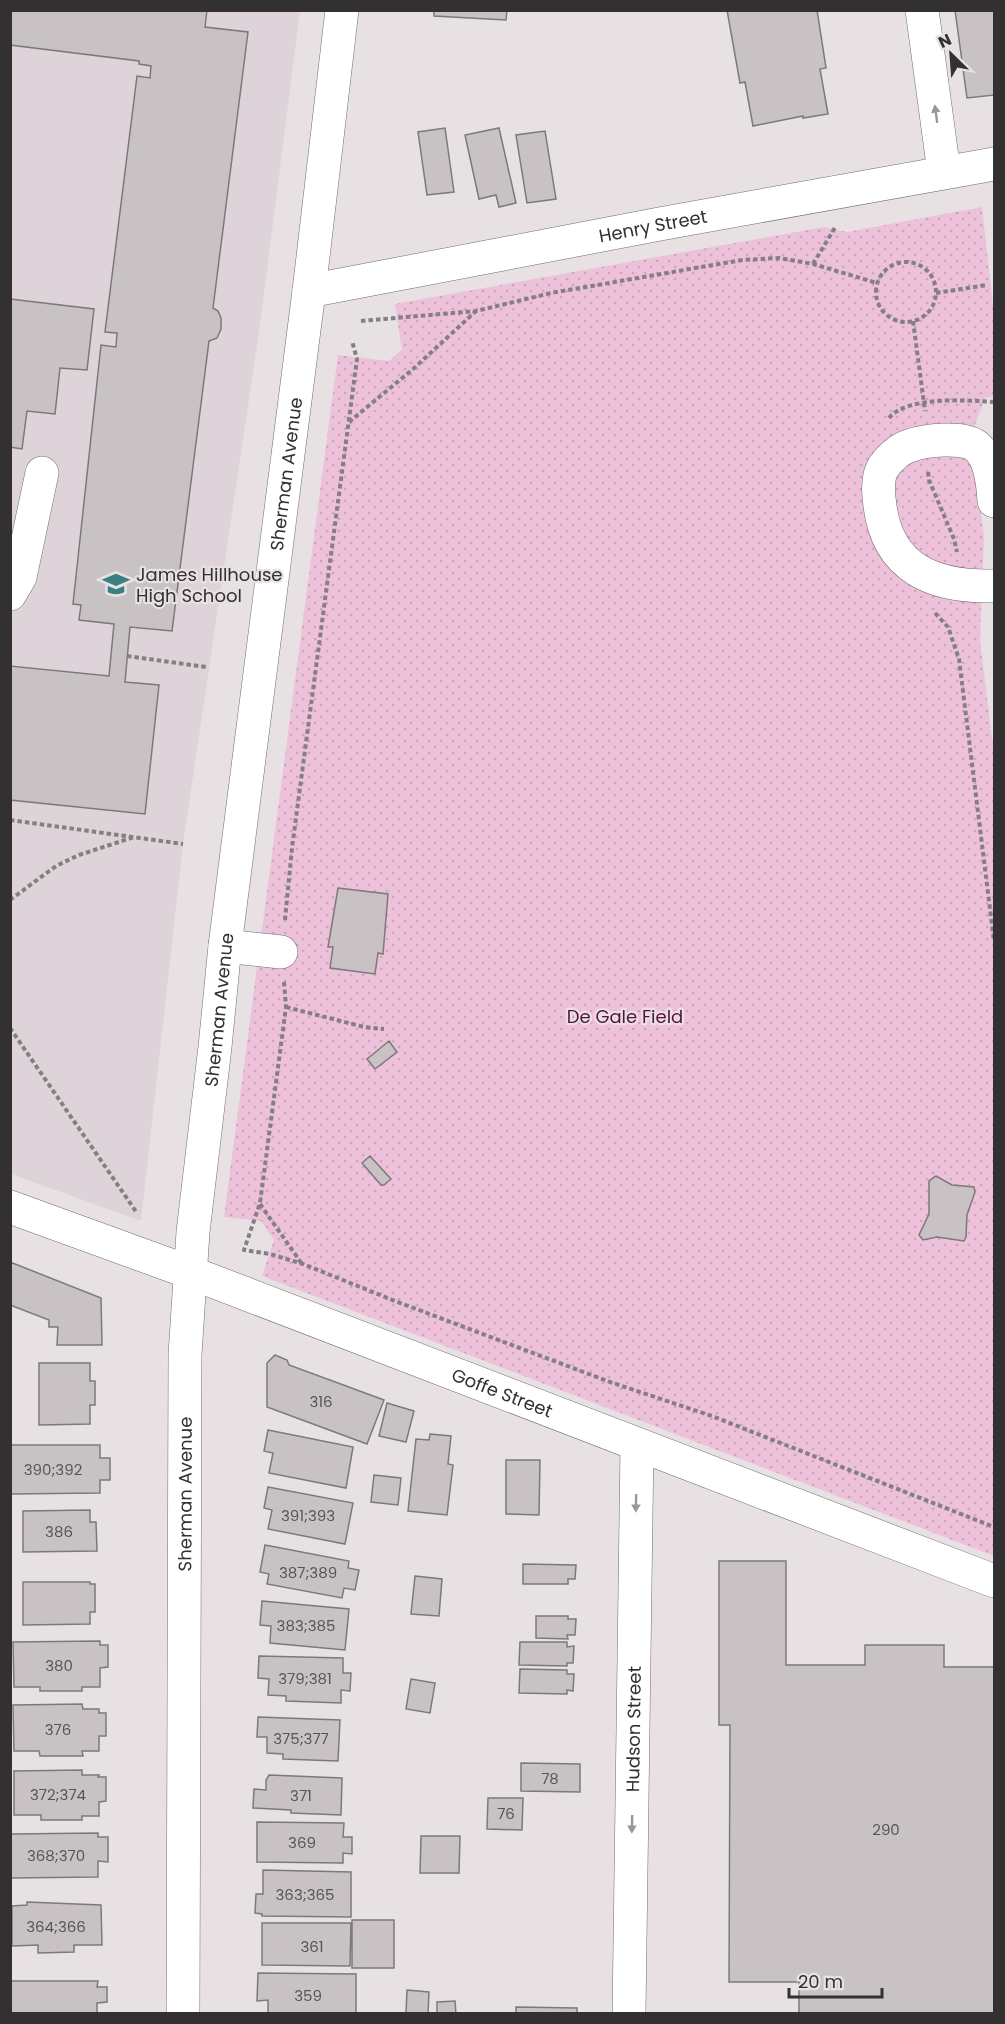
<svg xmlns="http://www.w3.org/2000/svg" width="1005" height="2024" font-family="Poppins,sans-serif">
	<defs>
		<pattern id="park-dots" width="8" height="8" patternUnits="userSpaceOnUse" patternTransform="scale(1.5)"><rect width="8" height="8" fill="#eec1da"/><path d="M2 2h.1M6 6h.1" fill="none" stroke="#cda6bc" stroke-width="1.8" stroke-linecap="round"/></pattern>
	</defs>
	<rect width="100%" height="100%" fill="#e7e1e4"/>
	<!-- built -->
	<path fill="#dfd3da" d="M10,11H300L260,325L183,844L141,1221L11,1174Z"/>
	<!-- park -->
	<path fill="url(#park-dots)" d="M982,207L994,314V396L985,398L975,424V472L984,536L980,641L994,753V1556L262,1276L274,1240L261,1221L224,1217L338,355L389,361L402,350L395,304L824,227L847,232Z"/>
	<!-- building -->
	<path fill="#c8c2c5" stroke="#7d787b" stroke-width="1.5" d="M10,10H207L205,27L248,32L213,308L218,311L221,318V329L217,338L209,341L172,631L130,627L125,682L159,685L145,814L10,800V666L109,676L114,624L79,620L81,605L73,604L101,345L116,347L117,333L105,332L137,76L150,78L151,66L139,64V61L10,45Z
		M434,10H507L506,20L434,16Z
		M727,10H817L826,68L820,69L828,114L803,118V116L753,126L745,82L740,83Z
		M955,10H994V98V95L967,98Z
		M445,128L454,192L427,195L418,132Z
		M499,128L516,203L499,207L496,195L479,199L465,135Z
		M545,131L556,199L527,203L516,135Z
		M10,299L94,309L87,370L60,368L55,414L27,411L22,449L10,447Z
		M338,888L388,894L383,954L378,953L375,974L330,968L333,947H328Z
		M389,1041L397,1052L375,1069L367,1059Z
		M370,1156L391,1179L384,1185H381L362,1163Z
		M936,1176L952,1185L974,1187L975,1192L967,1215L966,1237L964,1241L937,1237L923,1240L919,1235L929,1214V1181Z
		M10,1262L101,1298L102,1345H57L58,1327H49V1320L10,1305Z
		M275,1355L287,1360L289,1365L384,1400L367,1444L267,1407V1363Z
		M39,1363H90V1381H95V1405H90V1424L39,1425Z
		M387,1403L414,1411L406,1442L379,1436Z
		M268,1430L353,1447L346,1488L269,1473L273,1453L264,1451Z
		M430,1434L451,1436L448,1464L453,1465L447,1515L408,1511L416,1439L429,1440Z
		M10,1445H100V1458H110V1480H100V1493L10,1494Z
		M506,1460H540L539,1515L506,1514Z
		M374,1475L401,1478L398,1505L371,1502Z
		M268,1487L353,1503L345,1544L268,1529L272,1510L264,1508Z
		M90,1510V1522H96L97,1551L23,1552V1511Z
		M265,1545L349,1561L348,1568L359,1570L355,1590L344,1588L342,1598L267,1584L269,1574L260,1572Z
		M719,1561H786V1665H865V1645H944V1667H994V2014H799V1982H729L730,1725H719Z
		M523,1564L576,1565L575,1579H568V1584H523Z
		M415,1576L442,1579L439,1616L411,1614Z
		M23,1582H90V1584H95V1612H90V1624L23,1625Z
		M262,1601L349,1609L345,1650L270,1643L271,1626L260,1625Z
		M536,1616H568V1619H576L575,1635H567L568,1639L536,1638Z
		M100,1641V1645H108V1667L100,1668V1687H82V1691H40V1687H14L13,1642Z
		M520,1642H567V1647L574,1646L573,1663H567V1666L519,1665Z
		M259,1656L343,1658V1673H351L350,1691L341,1690V1703L286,1701V1696L268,1695L269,1679L258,1678Z
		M520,1669L567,1670V1674H574L573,1691L567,1690V1694L519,1693Z
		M411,1679L435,1683L430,1713L406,1709Z
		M82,1704L83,1709H99V1713H106V1736H99V1751H82L83,1756H40L39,1751H14L13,1705Z
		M258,1717L340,1720L338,1761L283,1759V1754L267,1753V1737H257Z
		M521,1763L580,1764V1792L521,1791Z
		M82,1770V1775H99L98,1777H106V1801L99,1802V1816H82V1820H41V1815H14V1771Z
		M269,1775L342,1778L341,1815L291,1813V1810L253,1808L254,1789L266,1790V1780Z
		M488,1798H523L522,1830L487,1829Z
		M257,1822L344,1823L343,1837H352V1854L343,1853V1863L257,1862Z
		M98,1833V1837H108V1862L98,1861V1877L10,1878V1834Z
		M421,1836H460L459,1873H420Z
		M263,1870L351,1872V1917L262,1916V1914L255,1913L256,1894H263Z
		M27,1902L101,1905L102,1945H74V1952L38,1953V1945L12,1946V1906L27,1905Z
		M352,1920H394V1968H352Z
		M262,1923H351L350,1966L262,1965Z
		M258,1973L356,1974V2014H268V2000L257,2001Z
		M10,1981H98L97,1987H107V2002L97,2003V2014H10Z
		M407,1990L429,1992L428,2014H406Z
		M455,2001L456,2014H437V2002Z
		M516,2007L577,2008V2014H516Z"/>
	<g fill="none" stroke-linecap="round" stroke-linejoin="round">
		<!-- minor casing -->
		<g stroke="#716c6f" stroke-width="34">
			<g id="minor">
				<path d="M922,10L944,172"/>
				<path id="s1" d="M309,291L665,223L994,164"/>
				<path d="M992,586C934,587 888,569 880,506C878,493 877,476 884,466C891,457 899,449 909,446C925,440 963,436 976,446C991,458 993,484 994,501"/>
				<path d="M10,594L20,577L42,473"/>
				<path d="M225,946L281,952"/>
				<path id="s2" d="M629,2014L637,1445"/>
			</g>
		</g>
		<!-- major casing -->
		<g stroke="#716c6f" stroke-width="34">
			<g id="major">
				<path id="s3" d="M10,1207L189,1272L994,1581"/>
				<path id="s4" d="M183,2014L185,1355L193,1232L215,1047L225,946L309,291L342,10"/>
			</g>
		</g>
		<!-- path -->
		<path stroke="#848082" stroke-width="4" stroke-dasharray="4.5 3" stroke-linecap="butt" d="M876 292a30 30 0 1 1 60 0a30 30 0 1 1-60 0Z
			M813,264L836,226
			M936,293L987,285
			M361,321L476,311L551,293L742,260L779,258L813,264L877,283
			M913,321L925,411
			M889,418C906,396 968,400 994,402
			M349,422L412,370L476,311
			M928,472L929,480L954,539L957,552
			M935,613L948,627L959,659L994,941
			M127,656L206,667
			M10,820L183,844
			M10,900L56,866L79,855L134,837
			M285,920L292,848L357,359L352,341
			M284,982L286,1007L260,1203L244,1250L270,1254L303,1264L395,1301L610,1382L712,1416L994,1527
			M286,1007L364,1027L384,1029
			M10,1028L137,1213
			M260,1204L302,1264"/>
		<!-- minor -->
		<use href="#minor" stroke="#fff" stroke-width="33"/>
		<!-- major -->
		<use href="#major" stroke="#fff" stroke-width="33"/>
	</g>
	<!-- one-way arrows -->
	<defs><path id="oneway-solid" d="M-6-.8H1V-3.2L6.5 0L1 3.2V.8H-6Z" transform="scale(1.5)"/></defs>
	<g fill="#989898">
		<use href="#oneway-solid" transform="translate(936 114) rotate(-98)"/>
		<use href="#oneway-solid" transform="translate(636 1503) rotate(91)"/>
		<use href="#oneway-solid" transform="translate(632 1824) rotate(91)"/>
	</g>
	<!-- icons -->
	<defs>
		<g id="school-bare" transform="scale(2.07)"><path d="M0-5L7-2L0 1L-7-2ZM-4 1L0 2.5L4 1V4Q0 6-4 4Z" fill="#398180" stroke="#e7e1e4" stroke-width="2.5" paint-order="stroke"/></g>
	</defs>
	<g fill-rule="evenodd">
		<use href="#school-bare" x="116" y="584"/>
	</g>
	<g text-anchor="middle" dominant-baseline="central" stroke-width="4.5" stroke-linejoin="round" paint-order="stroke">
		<!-- number labels -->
		<g font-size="15" fill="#585456">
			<text x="321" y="1401">316</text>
			<text x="53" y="1469">390;392</text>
			<text x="308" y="1515">391;393</text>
			<text x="59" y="1531">386</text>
			<text x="308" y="1572">387;389</text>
			<text x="306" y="1625">383;385</text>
			<text x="59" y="1665">380</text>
			<text x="305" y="1678">379;381</text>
			<text x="58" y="1729">376</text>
			<text x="301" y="1738">375;377</text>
			<text x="550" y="1778">78</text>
			<text x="58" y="1794">372;374</text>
			<text x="301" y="1795">371</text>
			<text x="506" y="1813">76</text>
			<text x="886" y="1829">290</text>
			<text x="302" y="1842">369</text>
			<text x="56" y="1855">368;370</text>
			<text x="305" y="1894">363;365</text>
			<text x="56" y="1926">364;366</text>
			<text x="312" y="1946">361</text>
			<text x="308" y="1995">359</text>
		</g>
		<!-- street labels -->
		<g font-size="18" fill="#323031" stroke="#e7e1e4">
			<text stroke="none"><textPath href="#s1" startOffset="350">Henry Street</textPath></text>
			<text stroke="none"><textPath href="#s4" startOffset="1546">Sherman Avenue</textPath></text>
			<text stroke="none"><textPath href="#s4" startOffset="1006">Sherman Avenue</textPath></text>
			<text stroke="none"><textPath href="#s3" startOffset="526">Goffe Street</textPath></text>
			<text stroke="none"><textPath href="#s4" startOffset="520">Sherman Avenue</textPath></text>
			<text stroke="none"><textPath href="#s2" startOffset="285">Hudson Street</textPath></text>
		</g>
		<!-- poi labels -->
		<g font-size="18" fill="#323031" stroke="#e7e1e4" text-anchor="start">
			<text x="136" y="574">James Hillhouse<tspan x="136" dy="21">High School</tspan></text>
		</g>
		<!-- park labels -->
		<g font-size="18" fill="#5c0d44" stroke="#e7e1e4">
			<text x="625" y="1016">De Gale Field</text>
		</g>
	</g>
	<!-- border -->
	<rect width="1005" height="2024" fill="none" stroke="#323031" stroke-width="24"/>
	<!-- north arrow -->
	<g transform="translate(951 54) rotate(335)" stroke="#e7e1e4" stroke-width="4.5" paint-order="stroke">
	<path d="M0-4.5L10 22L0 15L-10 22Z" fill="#323031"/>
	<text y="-9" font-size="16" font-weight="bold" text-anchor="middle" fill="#323031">N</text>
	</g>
	<!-- scale -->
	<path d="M789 1988v9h93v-9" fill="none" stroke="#323031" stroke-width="3"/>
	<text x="798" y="1988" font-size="18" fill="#323031" stroke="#e7e1e4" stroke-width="4.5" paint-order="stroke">20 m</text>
</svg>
